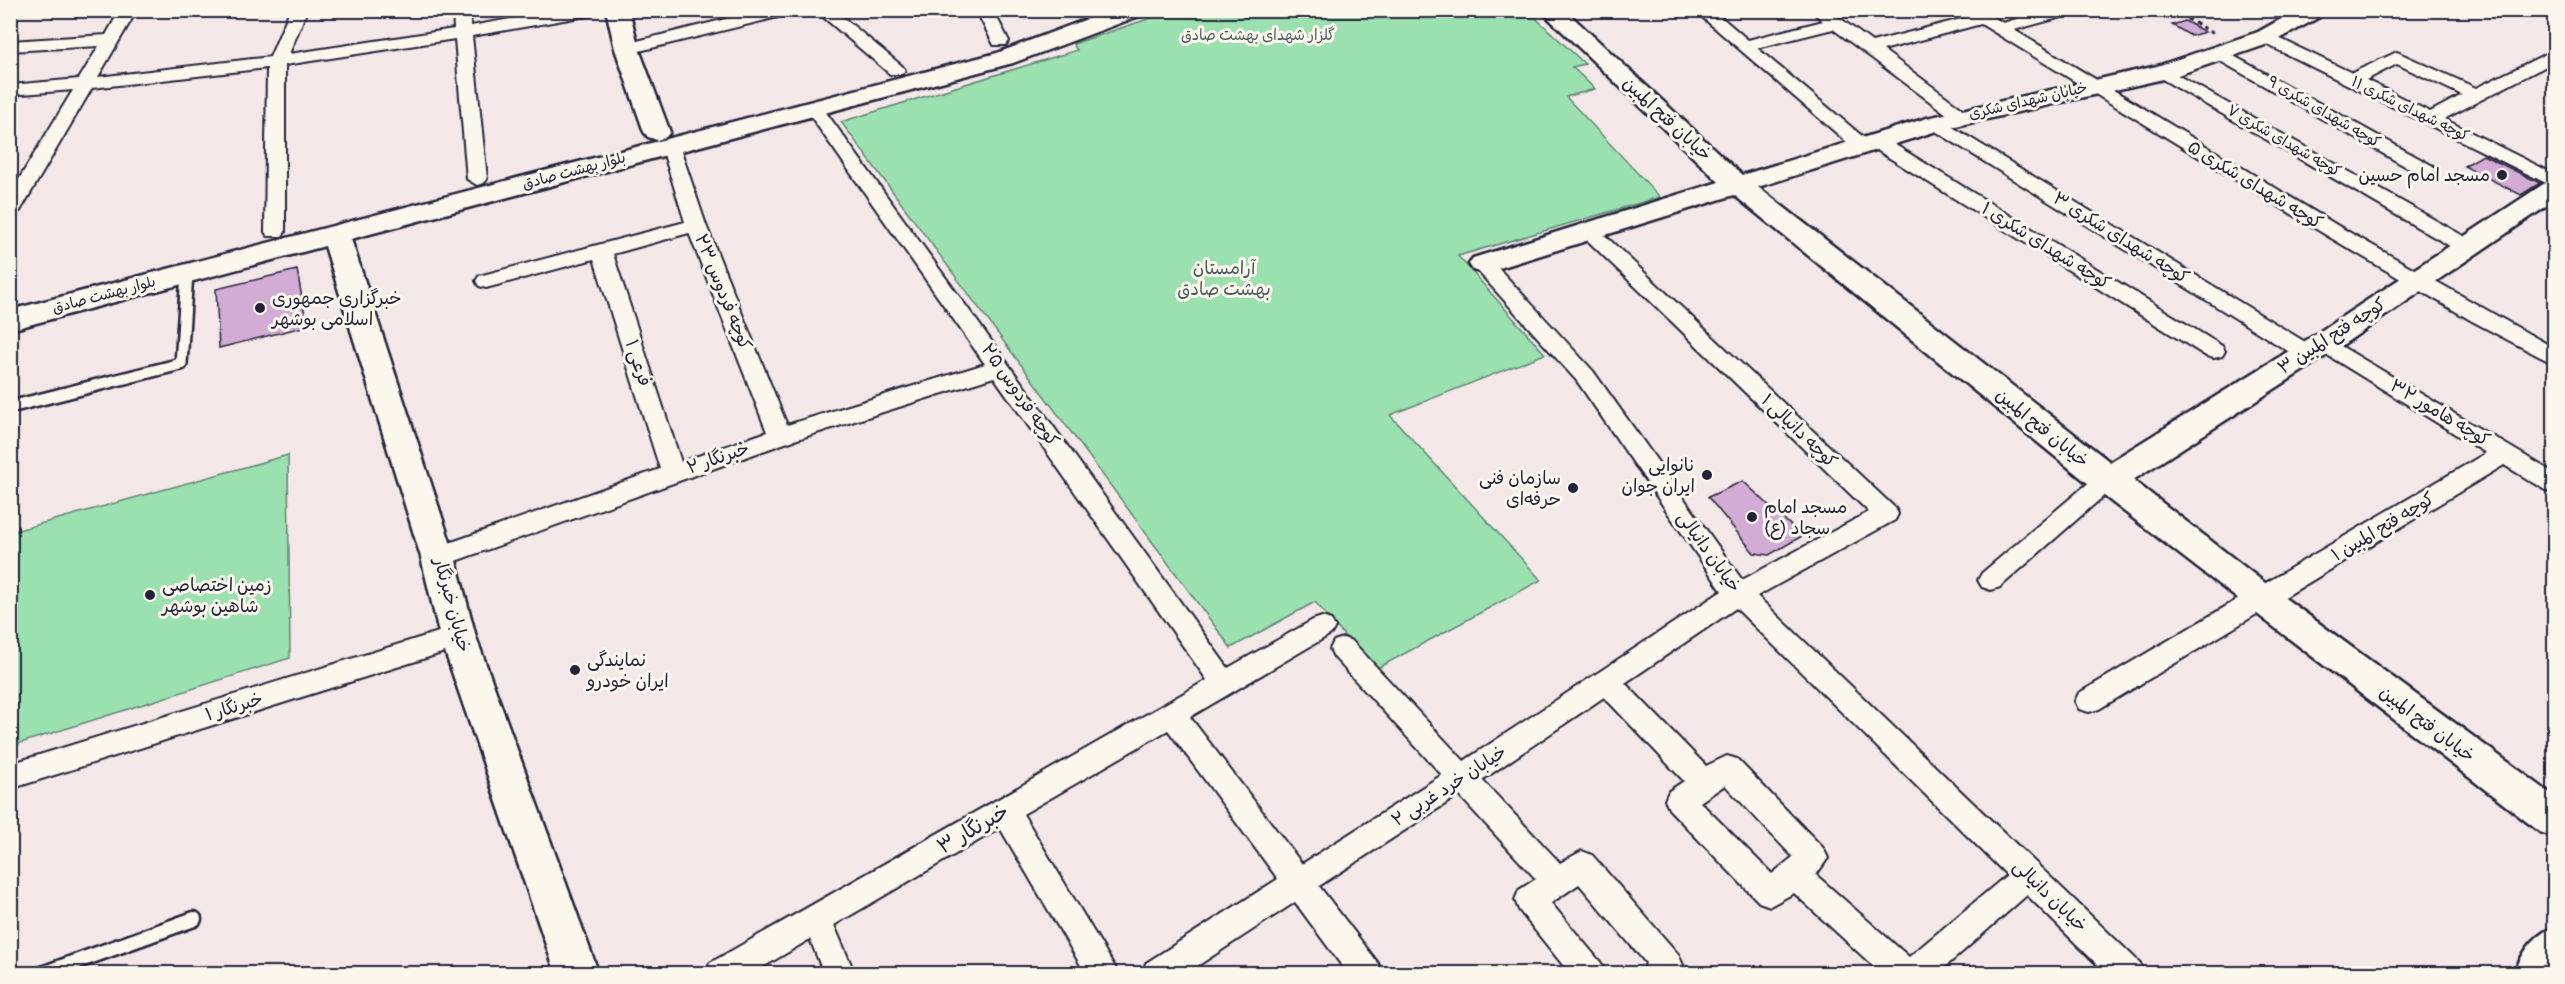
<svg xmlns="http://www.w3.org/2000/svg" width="2565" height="984" font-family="Pangolin,'Playpen Sans Arabic',sans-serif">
	<rect width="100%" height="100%" fill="#f3e8e7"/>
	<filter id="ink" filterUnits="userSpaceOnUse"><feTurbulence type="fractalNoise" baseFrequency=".0167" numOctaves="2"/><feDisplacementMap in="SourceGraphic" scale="12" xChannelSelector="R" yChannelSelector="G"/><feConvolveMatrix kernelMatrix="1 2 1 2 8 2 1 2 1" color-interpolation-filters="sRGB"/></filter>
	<g filter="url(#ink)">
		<!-- green -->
		<path fill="#9be1af" stroke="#5e8275" stroke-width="1.5" d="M1172,11H1528L1585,64L1572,67L1595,89L1566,97L1660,197L1458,256L1545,354L1390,415L1541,580L1374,670L1315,602L1231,648L841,122L1077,50L1073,44Z
			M288,455L290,658L11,746V532Z"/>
		<!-- building -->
		<path fill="#d2acd4" stroke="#22223b" stroke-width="1.5" d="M2185,21L2205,32L2191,36L2172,25Z
			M2483,155L2540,183L2521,195L2464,166Z
			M297,270L307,326L219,348L216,289Z
			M1743,481L1802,536L1769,555L1754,553L1708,497Z"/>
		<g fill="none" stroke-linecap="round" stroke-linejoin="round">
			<!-- lane-far1 casing -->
			<g stroke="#22223b" stroke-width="16">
				<path id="lane-far1" d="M10,407L181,364L187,273"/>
			</g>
			<!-- lane casing -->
			<g stroke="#22223b" stroke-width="19">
				<path id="lane" d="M42,974L194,919"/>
			</g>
			<!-- street casing -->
			<g stroke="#22223b" stroke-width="4">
				<path id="street" d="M120,10H137L98,77L270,57L290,10H307L289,54L454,29L453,10H469L471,26L560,10H600L592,15L472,36L487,179L484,183L477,185L467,179L455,39L285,65V232L282,236H268L265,232L267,68L92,88L20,211L10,217V194L73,90L10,95V85L79,79L99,46L10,51V41L106,35Z
					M762,10H792L790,14L627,54L618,49L621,45Z
					M815,10H834L902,66L905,70L902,74H890Z
					M976,10H993L1009,41L1006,45H994Z
					M1694,10H1713L1748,40L1823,21L1810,10H1829L1872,42L1969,17L1962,10H1982L2003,23L2047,10H2075L2073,14L2014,30L2340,227L2554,348V364L2472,321L2326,235L1981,24L1883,50L1968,113L1971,117L1962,123L1956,121L1833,29L1757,48L1868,141L1877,136L1884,138L2222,346L2225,351L2222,356L2214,358L2206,356L1872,147L1863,152L1856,150Z
					M2266,32L2352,73L2397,52L2476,88L2554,50V62L2444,119L2554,174V187L2260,41L2257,37ZM2397,64L2462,95L2430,112L2366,80Z
					M2221,49L2433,166L2436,170L2426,176L2419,174L2215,58L2212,54Z
					M2163,67L2474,242L2477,247L2474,252H2460L2157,76L2154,72Z
					M814,103L820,104L1228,668L1313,620L1322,617L1331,620L1335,627L1331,634L1190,717L1302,864L1442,775L1334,657L1330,649L1334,641L1343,638L1352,641L1464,761L1722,591L1577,381L1476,269L1473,264L1476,259H1490L1593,371L1742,580L1869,512L1583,236L1580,232L1583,228H1597L1895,508L1898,514L1895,520L1757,596L2140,963L2144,974H2107L2027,895L1937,974H1882L1794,893L1770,906L1759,902L1669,809L1665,800L1669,791L1684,781L1604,697L1482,780L1560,863L1582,851L1592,855L1678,954L1683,965L1679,974H1642L1646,963L1579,884L1551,903L1601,963L1605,974H1570L1519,910L1515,900L1519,890L1536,879L1459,795L1319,886L1378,963L1382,974H1348L1295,902L1185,974H1142L1146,963L1278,879L1168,730L1023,814L1119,974H1086L1000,828L834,925L855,974H824L810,939L751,974H706L710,963L1207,680L994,377L788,442L447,564L438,567L429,564L426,557L429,550L660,469L594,259L486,288L479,286L476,281L479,276L685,222L661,145L663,141L670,139L679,145L706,225L787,425L985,364L805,108ZM689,233L767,432L681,462L613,254ZM1736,608L2007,875L1909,957L1816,875L1828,858L1823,848L1737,759L1727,756L1706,766L1625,683ZM1725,785L1793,857L1772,874L1700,802Z
					M1936,117L2315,348L2318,353L2315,358L2307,360L2299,358L1929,127L1927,123Z
					M2324,336L2554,473V493L2546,490L2504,465L2099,709L2089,712L2079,709L2075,701L2079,693L2486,453L2316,348L2313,343L2316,338Z
					M2107,471L2115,474L2119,480L2115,486L2000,587L1991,590L1982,587L1978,580L1982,573L2099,474Z
					M458,626L467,629L471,637L467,645L10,789V764Z"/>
			</g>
			<!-- secondary casing -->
			<g stroke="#22223b" stroke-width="5">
				<path id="secondary" d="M606,10H629L639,49L670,132L666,137L657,140L648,137L644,132L615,49Z
					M1111,10H1145L1142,15L1013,63L351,239L455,557L476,637L599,974H556L440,637L421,557L325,246L10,330V310L997,53Z
					M1540,10H1565L1742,175L1927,118L2157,66L2258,32L2297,10H2326L2323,15L2274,42L2172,77L1943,129L1758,187L2110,462L2313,336L2545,183L2554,181V201L2335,350L2133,480L2274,590L2554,796V837L2540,832L2095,489L1734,195L1493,270L1483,273L1473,270L1469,264L1473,258L1719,182Z"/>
			</g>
			<!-- primary casing -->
			<g stroke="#22223b" stroke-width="5">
				<path id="primary" d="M2554,927V974H2514C2522,953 2533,935 2554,927Z"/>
			</g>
			<!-- path -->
			<path stroke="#22223b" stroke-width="3" stroke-dasharray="4.5 4" stroke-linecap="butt" d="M2172,10L2214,34"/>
			<!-- lane-far1 -->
			<use href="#lane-far1" stroke="#fbf7ec" stroke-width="11"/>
			<!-- lane -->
			<use href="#lane" stroke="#fbf7ec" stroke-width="14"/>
			<!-- street -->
			<use href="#street" fill="#fbf7ec" fill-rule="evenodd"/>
			<!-- secondary -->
			<use href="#secondary" fill="#fbf7ec" fill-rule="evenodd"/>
			<!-- primary -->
			<use href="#primary" fill="#fbf7ec" fill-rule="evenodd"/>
		</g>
	</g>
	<!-- markers -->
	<g fill="#22223b" stroke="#fbf7ec" stroke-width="2">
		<circle cx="2502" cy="175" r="6"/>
		<circle cx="260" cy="308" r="6"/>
		<circle cx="1707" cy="475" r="6"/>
		<circle cx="1573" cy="488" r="6"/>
		<circle cx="1752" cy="517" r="6"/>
		<circle cx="150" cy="595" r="6"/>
		<circle cx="575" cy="670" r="6"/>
	</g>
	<g text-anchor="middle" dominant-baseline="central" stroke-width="6" stroke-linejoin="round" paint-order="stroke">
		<!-- far-park labels -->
		<g font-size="15" fill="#465b5e" stroke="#fbf7ec">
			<text x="1258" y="35">گلزار شهدای بهشت صادق</text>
		</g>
		<!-- far-street labels -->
		<g font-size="15" fill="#22223b" stroke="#fbf7ec">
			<text transform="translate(2028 101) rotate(-13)">خیابان شهدای شکری</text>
			<text transform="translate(2410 109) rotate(26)">کوچه شهدای شکری ۱۱</text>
			<text transform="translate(2324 112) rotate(30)">کوچه شهدای شکری ۹</text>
			<text transform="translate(2284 141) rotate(30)">کوچه شهدای شکری ۷</text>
			<text transform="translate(574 171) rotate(-15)">بلوار بهشت صادق</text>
			<text transform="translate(104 295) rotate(-15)">بلوار بهشت صادق</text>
		</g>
		<!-- street labels -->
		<g font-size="18" fill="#22223b" stroke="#fbf7ec">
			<text transform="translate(1667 119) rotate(43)">خیابان فتح المبین</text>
			<text transform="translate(2255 185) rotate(31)">کوچه شهدای شکری ۵</text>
			<text transform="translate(2121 238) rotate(32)">کوچه شهدای شکری ۳</text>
			<text transform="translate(2046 246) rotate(32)">کوچه شهدای شکری ۱</text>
			<text transform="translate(723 292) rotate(68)">کوچه فردوس ۲۳</text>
			<text transform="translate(2332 336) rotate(-33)">کوچه فتح المبین ۳</text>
			<text transform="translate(638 363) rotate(72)">فرعی ۱</text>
			<text transform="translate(1020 395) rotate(55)">کوچه فردوس ۲۵</text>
			<text transform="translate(2440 413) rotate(31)">کوچه هامور ۳۲</text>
			<text transform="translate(2042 428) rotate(39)">خیابان فتح المبین</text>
			<text transform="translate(1799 431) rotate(44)">کوچه دانیالی ۱</text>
			<text transform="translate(718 458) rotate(-19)">خبرنگار ۲</text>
			<text transform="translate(2383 527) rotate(-31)">کوچه فتح المبین ۱</text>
			<text transform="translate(1709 552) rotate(54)">خیابان دانیالی</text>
			<text transform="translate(452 605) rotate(75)">خیابان خبرنگار</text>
			<text transform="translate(234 707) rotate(-17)">خبرنگار ۱</text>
			<text transform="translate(2427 724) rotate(37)">خیابان فتح المبین</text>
			<text transform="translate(1449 786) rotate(-33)">خیابان خرد غربی ۲</text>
			<text transform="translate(2050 896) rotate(44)">خیابان دانیالی</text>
		</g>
		<!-- poi labels -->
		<g font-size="18" fill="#22223b" stroke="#fbf7ec" text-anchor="start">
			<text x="2490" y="175" text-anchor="end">مسجد امام حسین</text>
			<text x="272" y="298">خبرگزاری جمهوری<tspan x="272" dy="21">اسلامی بوشهر</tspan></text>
			<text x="1695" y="465" text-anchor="end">نانوایی<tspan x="1695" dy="21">ایران جوان</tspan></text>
			<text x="1561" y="478" text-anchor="end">سازمان فنی<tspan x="1561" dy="21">حرفه‌ای</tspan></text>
			<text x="1764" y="507">مسجد امام<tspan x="1764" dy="21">سجاد (ع)</tspan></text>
			<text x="162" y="585">زمین اختصاصی<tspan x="162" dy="21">شاهین بوشهر</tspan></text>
			<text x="587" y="660">نمایندگی<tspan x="587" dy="21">ایران خودرو</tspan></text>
		</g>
		<!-- park labels -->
		<g font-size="18" fill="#465b5e" stroke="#fbf7ec">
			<text x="1224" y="268">آرامستان<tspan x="1224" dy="21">بهشت صادق</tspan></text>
		</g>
		<!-- near-street labels -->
		<g font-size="21" fill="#22223b" stroke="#fbf7ec">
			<text transform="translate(973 829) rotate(-30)">خبرنگار ۳</text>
		</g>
	</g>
	<!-- margin -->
	<rect width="2565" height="984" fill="none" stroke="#fbf7ec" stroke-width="36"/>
	<rect x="18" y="18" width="2529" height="948" fill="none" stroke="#22223b" stroke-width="2" filter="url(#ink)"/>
</svg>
